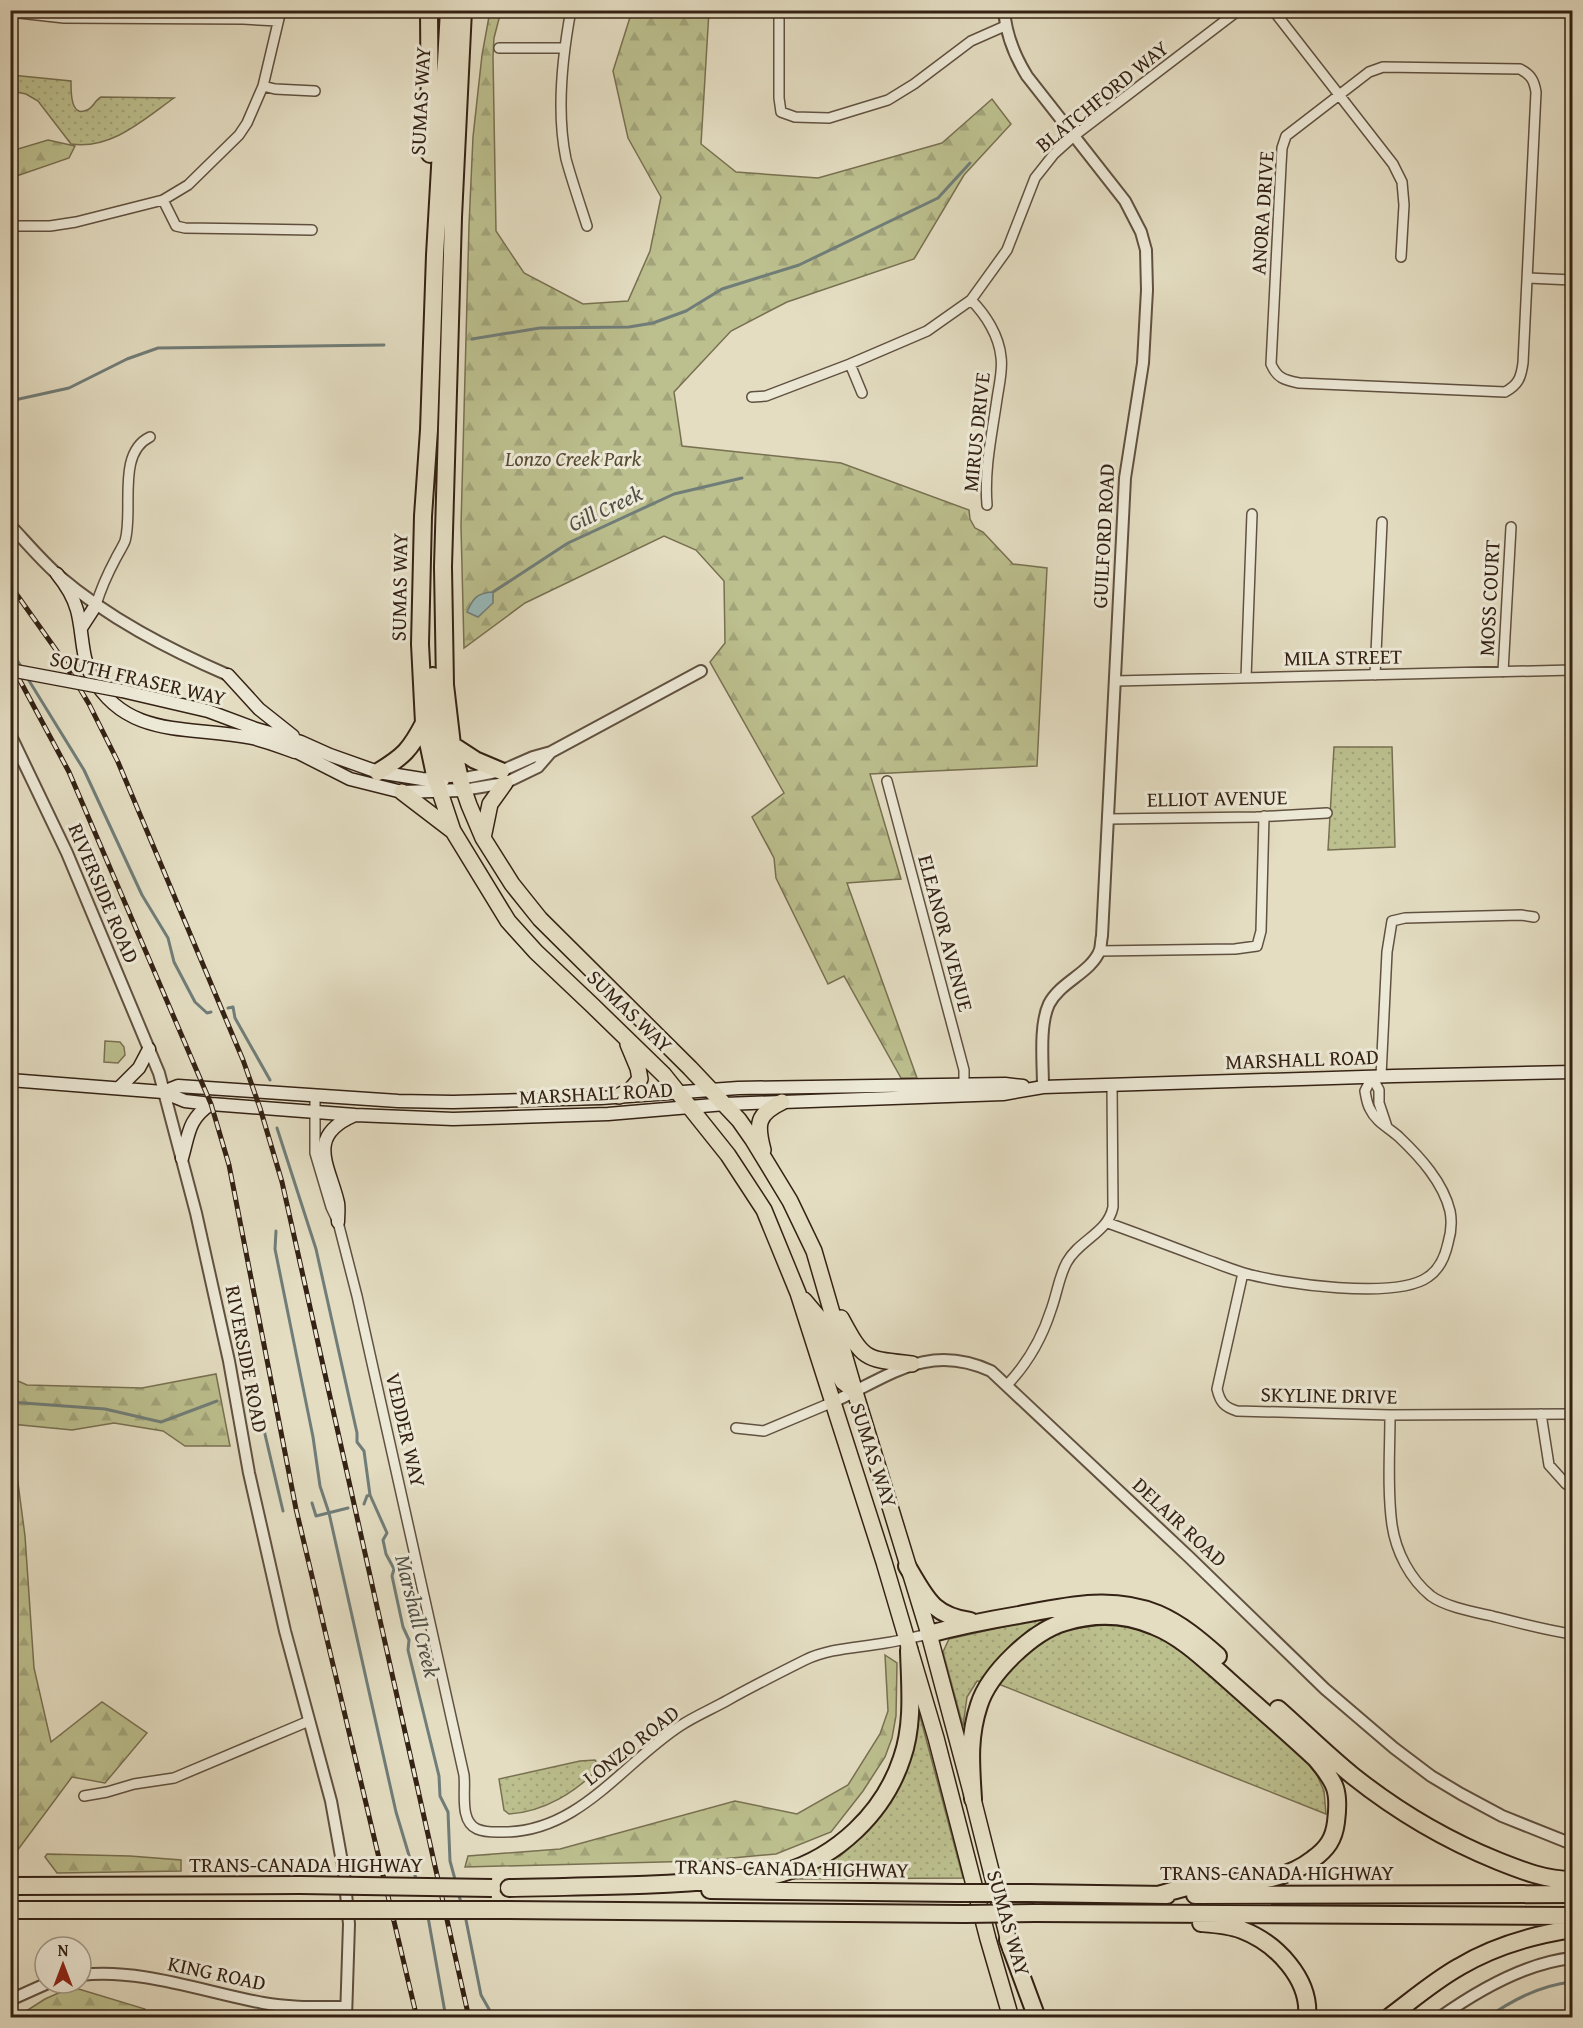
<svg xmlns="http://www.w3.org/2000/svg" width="1583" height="2028" font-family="'Gentium Book Plus',serif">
	<defs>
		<pattern id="grass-dots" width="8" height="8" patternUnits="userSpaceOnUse" patternTransform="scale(1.5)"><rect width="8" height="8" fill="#bcbf8e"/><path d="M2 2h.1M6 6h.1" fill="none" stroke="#a2a47a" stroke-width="1.8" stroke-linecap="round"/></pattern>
		<pattern id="forest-firs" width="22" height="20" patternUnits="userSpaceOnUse" patternTransform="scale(1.5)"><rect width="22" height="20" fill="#bcbf8e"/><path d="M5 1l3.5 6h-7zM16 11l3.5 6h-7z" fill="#a2a47a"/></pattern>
	</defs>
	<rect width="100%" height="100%" fill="#e4ddc2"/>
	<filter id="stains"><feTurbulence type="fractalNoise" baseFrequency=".00333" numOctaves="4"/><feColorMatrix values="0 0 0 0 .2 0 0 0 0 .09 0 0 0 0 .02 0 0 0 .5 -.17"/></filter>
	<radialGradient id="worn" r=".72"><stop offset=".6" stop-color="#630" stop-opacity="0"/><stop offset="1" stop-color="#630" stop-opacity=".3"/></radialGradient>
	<!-- grass -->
	<path fill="url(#grass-dots)" stroke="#787051" stroke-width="1.5" d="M11,75L71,81C71,90 70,118 87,110C93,108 95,100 101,97L174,98C143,120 111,150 71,144L38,101L26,94L11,91Z
		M1334,747H1392L1395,847L1328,850Z
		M1047,1617L1079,1628L1114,1623L1162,1636L1210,1674L1314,1768L1324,1791L1326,1814L996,1683L977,1681L967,1697L963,1726L943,1652L949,1639Z
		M920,1716L963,1878L785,1879L840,1856L864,1835L897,1790Z
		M595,1760L600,1767C576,1792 544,1812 509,1814L504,1810L499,1779L580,1761Z"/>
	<!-- forest -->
	<path fill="url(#forest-firs)" stroke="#787051" stroke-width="1.5" d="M490,11H501L494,38L493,57L496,231L524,273L583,304L628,301L650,251L661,197L628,138L613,71L632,11H709L701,144L736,172L818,178L942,143L992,99L1011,124L964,175L914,259L787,302L731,331L674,392L682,446L841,463L969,510L970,519L975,528L983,532L1013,564L1047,568L1037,766L870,774L901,879L847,883L917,1078H901L844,976L828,984L776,878L774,858L752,817L784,793L710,662L725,643L724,581L696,550L664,536L525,603L464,648L461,526L469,225L473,137L482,55Z
		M48,140L75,146L69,158L11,178V151Z
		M216,1374L230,1446H185L163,1431L114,1423L72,1430L11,1424V1378L27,1385L142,1388Z
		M11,1448L14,1453L25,1536L34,1668L51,1742L102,1702L147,1733L105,1783L72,1777L11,1859Z
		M885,1655L897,1663L896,1716L892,1738L885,1757L863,1791L831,1832L776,1854L700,1861L465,1867L468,1856L560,1849L735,1801L797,1814L848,1785L880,1734L888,1711Z
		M47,1854L130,1856L181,1860V1871L57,1873L45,1857Z
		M72,1987L145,2009L147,2017L32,2018L23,2013L45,1999Z"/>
	<!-- garden -->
	<path fill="#bcbf8e" stroke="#787051" stroke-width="1.5" d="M105,1041L120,1042L124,1047L125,1055L118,1063L104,1062Z"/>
	<!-- water -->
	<path fill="#98babb" stroke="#707d78" stroke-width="1.5" d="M493,592V603L478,617L467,612C473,598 477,593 493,592Z"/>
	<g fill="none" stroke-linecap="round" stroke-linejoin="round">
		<!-- stream -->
		<path stroke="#707d78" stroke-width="3" d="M472,339L540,328L629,327L653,323L686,311L722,289L799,265L938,198L970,163
			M10,401L69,388L127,359L158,348L384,345
			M493,592L568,543L674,494L742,478
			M10,649L22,668
			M28,679L84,770L142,895L168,938L174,962L195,1002L207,1013L211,1012
			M228,1008L233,1007L235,1018L270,1080
			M277,1128L316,1249L357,1433V1442L364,1451L370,1495L387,1533L383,1540L386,1554L394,1569L392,1576L403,1627L409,1640L408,1650L439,1776L440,1796L448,1812L450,1861L456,1883
			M276,1231L275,1249L313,1437L320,1486L329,1513L396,1812L417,1882
			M256,1396L283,1511
			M10,1402L105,1409L161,1422L217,1401
			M312,1503L316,1516L348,1508
			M364,1504L367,1496L370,1495
			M458,1892L462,1906
			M465,1915L481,1995L494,2018
			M428,1917L446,2018
			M337,2013V2018
			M541,2018H556
			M586,2018C594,2012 606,2014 615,2018
			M1487,2018C1512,2000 1542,1985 1572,1982"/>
		<!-- minor casing -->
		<g stroke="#605140" stroke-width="12">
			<path id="minor" d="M571,10C562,58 556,111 566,159C572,181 580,204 587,226
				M779,10V98L781,112L795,117L829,118L888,100L914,84L971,41L1005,26
				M1273,10L1393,164L1402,182L1404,205L1401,257
				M10,12L64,18L243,19L278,21
				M499,48H564
				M1383,67L1520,69C1531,75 1534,80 1536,92L1523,363C1521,378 1518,385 1505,392L1299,383C1284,380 1277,378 1271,364L1281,165L1282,148L1286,136L1369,72Z
				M263,86L275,89L315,91
				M163,200L176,226L185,228L312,230
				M10,226H50L76,222L163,200L188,185L239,135L247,123L263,86L281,10
				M1528,278L1572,280
				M971,300C986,315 999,336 1001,357C1003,370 999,385 997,399C992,434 984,469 987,505
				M850,364L862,393
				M752,397L766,396L850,364L927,331L971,300L1007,250L1035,178L1054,154L1074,136L1239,10
				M96,605C101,588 108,573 116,558C119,552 123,546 125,541C134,511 116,453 150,437
				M1503,672L1511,527
				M1375,675L1382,522
				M1246,678L1252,514
				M1115,681L1572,670
				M887,781L964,1070V1090
				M1108,819L1256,817L1327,813
				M1099,951L1235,949L1257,946L1261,931L1264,816
				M1381,1076L1387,952L1392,921L1405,918L1521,915L1534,917
				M1372,1077L1379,1090V1103L1387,1127
				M315,1095V1153L331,1207L338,1222L357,1296L464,1775C466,1791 459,1821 477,1829C486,1833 495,1832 504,1832C579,1832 622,1764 680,1726C695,1716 712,1709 728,1700C753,1686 779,1673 805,1660C830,1648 857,1648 885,1643C899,1641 914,1637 929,1634
				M1108,1223C1139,1234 1170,1246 1202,1258C1216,1263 1230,1269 1244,1273C1282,1284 1396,1300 1428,1277C1440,1269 1445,1257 1448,1243C1451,1233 1452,1221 1450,1211C1443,1182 1420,1157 1399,1137C1389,1128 1376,1122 1370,1109C1367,1104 1366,1097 1365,1091L1372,1077
				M1243,1273L1217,1389C1220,1402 1224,1407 1237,1411L1390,1415L1572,1414
				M1007,1385C1028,1363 1042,1338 1051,1310C1057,1294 1059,1276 1067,1262C1079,1240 1108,1233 1113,1207L1112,1085
				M1541,1414L1549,1465L1566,1484
				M1390,1415C1390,1451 1387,1489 1392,1525C1396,1552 1410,1579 1431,1596C1446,1607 1474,1612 1492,1616C1519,1623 1545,1630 1572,1634
				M736,1428L764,1431L833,1402
				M84,1796L107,1792L134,1784L174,1778L309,1721"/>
		</g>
		<!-- tertiary casing -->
		<g stroke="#605140" stroke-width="14">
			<path id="tertiary" d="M1004,10C1006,35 1014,55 1027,76L1125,201L1141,232L1146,250L1147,290L1143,363L1125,478L1102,936C1101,940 1101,946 1100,950C1091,973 1060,982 1049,1004C1039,1025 1043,1063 1043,1087
				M10,525C26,542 41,560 58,575C108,618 168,649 228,675
				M10,734L67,853L159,1073L196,1213L229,1361L249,1473L285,1631L331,1801L344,1873L349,1924L346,2018
				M460,779L501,771L533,757L551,752L701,671
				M463,790L505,783L538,767L551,752
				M833,1402C890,1376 928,1342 991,1371L1189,1557L1325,1689L1394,1748L1431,1776L1461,1794L1502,1816L1572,1844
				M81,1975C140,1968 204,1992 263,2003C290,2008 318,2007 345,2007
				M10,2000L48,1983
				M1439,2018C1477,1991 1525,1963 1572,1958"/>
		</g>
		<!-- secondary casing -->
		<g stroke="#342214" stroke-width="15">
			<path id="secondary" d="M57,574C66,585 73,596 77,610C83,632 81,657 92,677C128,740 190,725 252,738C266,741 281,747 295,752
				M81,628L96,605
				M228,675L259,709L293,736
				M122,691L208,711L256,729L301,742L330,755L378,772L422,779L443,780
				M291,749L350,779L402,792L463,790
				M10,1080L163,1092L185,1101L211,1104L355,1115L453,1119L608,1114L725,1104L1003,1094L1043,1087L1394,1076L1572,1072
				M119,1088L139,1068L149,1049
				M163,1092L178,1086L398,1101L453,1102L601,1098L738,1088L1005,1084L1023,1086
				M182,1158C189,1134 188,1119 211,1104
				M338,1222C338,1216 339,1209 338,1203C330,1167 305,1137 353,1116"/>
		</g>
		<!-- trunk casing -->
		<g stroke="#342214" stroke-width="18">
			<path id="trunk" d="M460,779L469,805L483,838L512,884L540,919L690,1068L739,1120L753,1140L790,1201L814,1251L855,1392L929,1634L973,1799L1011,1950
				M436,780L453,831L508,921L536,952L592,1005L664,1075L728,1155L764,1210L798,1293L884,1562L936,1738L988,1939L1011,2018
				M402,792L453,831
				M483,838L490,804L505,783
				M619,1096L631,1090L640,1079L638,1068L628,1044
				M763,1150C756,1124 757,1114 782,1102
				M804,1300L821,1320L839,1375L843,1382L853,1390
				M841,1318C864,1361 865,1359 912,1364"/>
		</g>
		<!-- motorway casing -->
		<g stroke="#342214" stroke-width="20">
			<path id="motorway" d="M429,10L430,154
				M433,676C436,709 438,742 450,774
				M452,745L475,760L501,771
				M378,772C404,756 410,750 424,723
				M460,779L452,745L445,685L443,567L453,217L463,10
				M436,780L424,723L420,644L423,516L429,430L435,255L449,10
				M907,1566C926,1597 931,1615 970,1621
				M929,1634C959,1626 989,1620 1019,1615C1066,1606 1112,1595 1158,1614C1181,1624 1200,1640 1218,1656
				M1278,1709C1303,1731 1327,1755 1353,1776C1397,1811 1446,1840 1498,1861C1523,1871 1546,1880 1572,1880
				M973,1799C971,1766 968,1738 979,1705C989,1673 1033,1631 1065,1622C1095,1613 1126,1614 1154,1626C1182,1637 1205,1660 1228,1680C1257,1706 1287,1732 1316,1759C1336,1783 1340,1791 1336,1822C1334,1839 1327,1849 1313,1859C1280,1885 1243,1880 1203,1884C1188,1886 1172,1891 1158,1895
				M10,1886L300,1885
				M509,1888C582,1886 655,1887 727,1879C745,1877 765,1878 782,1873C837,1857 884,1813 902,1758C914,1724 910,1686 909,1650
				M710,1890L958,1893
				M1029,1893L1167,1895
				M1195,1895L1572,1894
				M10,1910H296
				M497,1910L965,1914
				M1035,1913L1572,1916
				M1201,1923C1214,1924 1230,1925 1242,1930C1276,1943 1311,1979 1307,2018
				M1008,1940L1037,2018
				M1388,2018C1411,2001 1434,1981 1459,1967C1494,1946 1533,1935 1572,1929"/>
		</g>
		<!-- minor -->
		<use href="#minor" stroke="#ede9d7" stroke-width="9"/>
		<!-- tertiary -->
		<use href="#tertiary" stroke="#ede9d7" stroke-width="10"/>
		<!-- secondary -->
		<use href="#secondary" stroke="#ede9d7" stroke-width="12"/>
		<!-- trunk -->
		<use href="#trunk" stroke="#e4ddc2" stroke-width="15"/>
		<!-- motorway -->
		<use href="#motorway" stroke="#e4ddc2" stroke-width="16"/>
		<!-- rail casing -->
		<g stroke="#342214" stroke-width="5">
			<path id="rail" d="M10,585L59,654L89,704L118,762L243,1060L260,1108L282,1182L469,2018
				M10,662L69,772L211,1104L229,1165L296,1509L417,2018"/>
		</g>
		<!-- rail -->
		<use href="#rail" stroke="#ede9d7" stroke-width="3" stroke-dasharray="9" stroke-linecap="butt"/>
		<!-- secondary-bridge casing -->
		<g stroke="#342214" stroke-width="15" stroke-linecap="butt">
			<path id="secondary-bridge" d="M10,670L122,691"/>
		</g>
		<!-- motorway-bridge casing -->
		<g stroke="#342214" stroke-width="20" stroke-linecap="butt">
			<path id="motorway-bridge" d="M300,1885L492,1888
				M958,1893H1029
				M296,1910H497
				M965,1914L1035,1913"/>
		</g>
		<!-- secondary-bridge -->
		<use href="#secondary-bridge" stroke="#ede9d7" stroke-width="12"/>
		<!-- motorway-bridge -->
		<use href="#motorway-bridge" stroke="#e4ddc2" stroke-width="16"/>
	</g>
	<g text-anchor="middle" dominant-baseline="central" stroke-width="6" stroke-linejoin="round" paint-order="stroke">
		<!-- street labels -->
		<g font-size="21" fill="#342214" stroke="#ede9d7">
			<text transform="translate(1102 96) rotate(-39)">BLATCHFORD WAY</text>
			<text transform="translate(420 101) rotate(-87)">SUMAS WAY</text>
			<text transform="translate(1262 213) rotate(-86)">ANORA DRIVE</text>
			<text transform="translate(976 432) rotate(-84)">MIRUS DRIVE</text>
			<text transform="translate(1103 536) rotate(-87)">GUILFORD ROAD</text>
			<text transform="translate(399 587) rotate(-89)">SUMAS WAY</text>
			<text transform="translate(1489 598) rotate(-87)">MOSS COURT</text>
			<text transform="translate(1343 657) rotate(-1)">MILA STREET</text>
			<text transform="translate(138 678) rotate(13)">SOUTH FRASER WAY</text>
			<text transform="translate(1217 798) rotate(-1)">ELLIOT AVENUE</text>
			<text transform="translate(104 893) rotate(67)">RIVERSIDE ROAD</text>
			<text transform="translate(946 933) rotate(75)">ELEANOR AVENUE</text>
			<text transform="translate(630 1011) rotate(44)">SUMAS WAY</text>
			<text transform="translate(1302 1059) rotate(-2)">MARSHALL ROAD</text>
			<text transform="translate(596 1093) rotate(-3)">MARSHALL ROAD</text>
			<text transform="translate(247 1359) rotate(79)">RIVERSIDE ROAD</text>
			<text transform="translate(1329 1395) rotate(1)">SKYLINE DRIVE</text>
			<text transform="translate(406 1430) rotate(77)">VEDDER WAY</text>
			<text transform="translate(874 1455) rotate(72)">SUMAS WAY</text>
			<text transform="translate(1180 1522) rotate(43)">DELAIR ROAD</text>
			<text transform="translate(631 1745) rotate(-38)">LONZO ROAD</text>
			<text x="306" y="1864">TRANS-CANADA HIGHWAY</text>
			<text transform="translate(792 1868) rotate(1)">TRANS-CANADA HIGHWAY</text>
			<text x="1277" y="1872">TRANS-CANADA HIGHWAY</text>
			<text transform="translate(1009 1923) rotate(74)">SUMAS WAY</text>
			<text transform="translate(217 1973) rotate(12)">KING ROAD</text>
		</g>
		<!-- park labels -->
		<g font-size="21" font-style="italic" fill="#564932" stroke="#ede9d7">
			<text x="573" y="458">Lonzo Creek Park</text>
		</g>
		<!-- water labels -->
		<g font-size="22" font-style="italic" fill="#525046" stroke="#ede9d7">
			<text transform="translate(605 508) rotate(-25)">Gill Creek</text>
			<text transform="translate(418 1616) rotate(76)">Marshall Creek</text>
		</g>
	</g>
	<!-- margin -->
	<rect width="1583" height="2028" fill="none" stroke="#e4ddc2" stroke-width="36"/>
	<rect x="12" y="12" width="1559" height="2004" fill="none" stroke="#342214" stroke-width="3"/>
	<rect x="18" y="18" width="1547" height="1992" fill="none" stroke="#342214" stroke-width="1.5"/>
	<!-- north arrow -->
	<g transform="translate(63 1965)"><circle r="28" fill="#ede9d7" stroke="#a39989" stroke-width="1.5"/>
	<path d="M0-4.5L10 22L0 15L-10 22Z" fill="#8f2418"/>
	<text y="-9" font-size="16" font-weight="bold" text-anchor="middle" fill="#342214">N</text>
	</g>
	<rect width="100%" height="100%" filter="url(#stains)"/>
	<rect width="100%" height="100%" fill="url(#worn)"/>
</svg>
